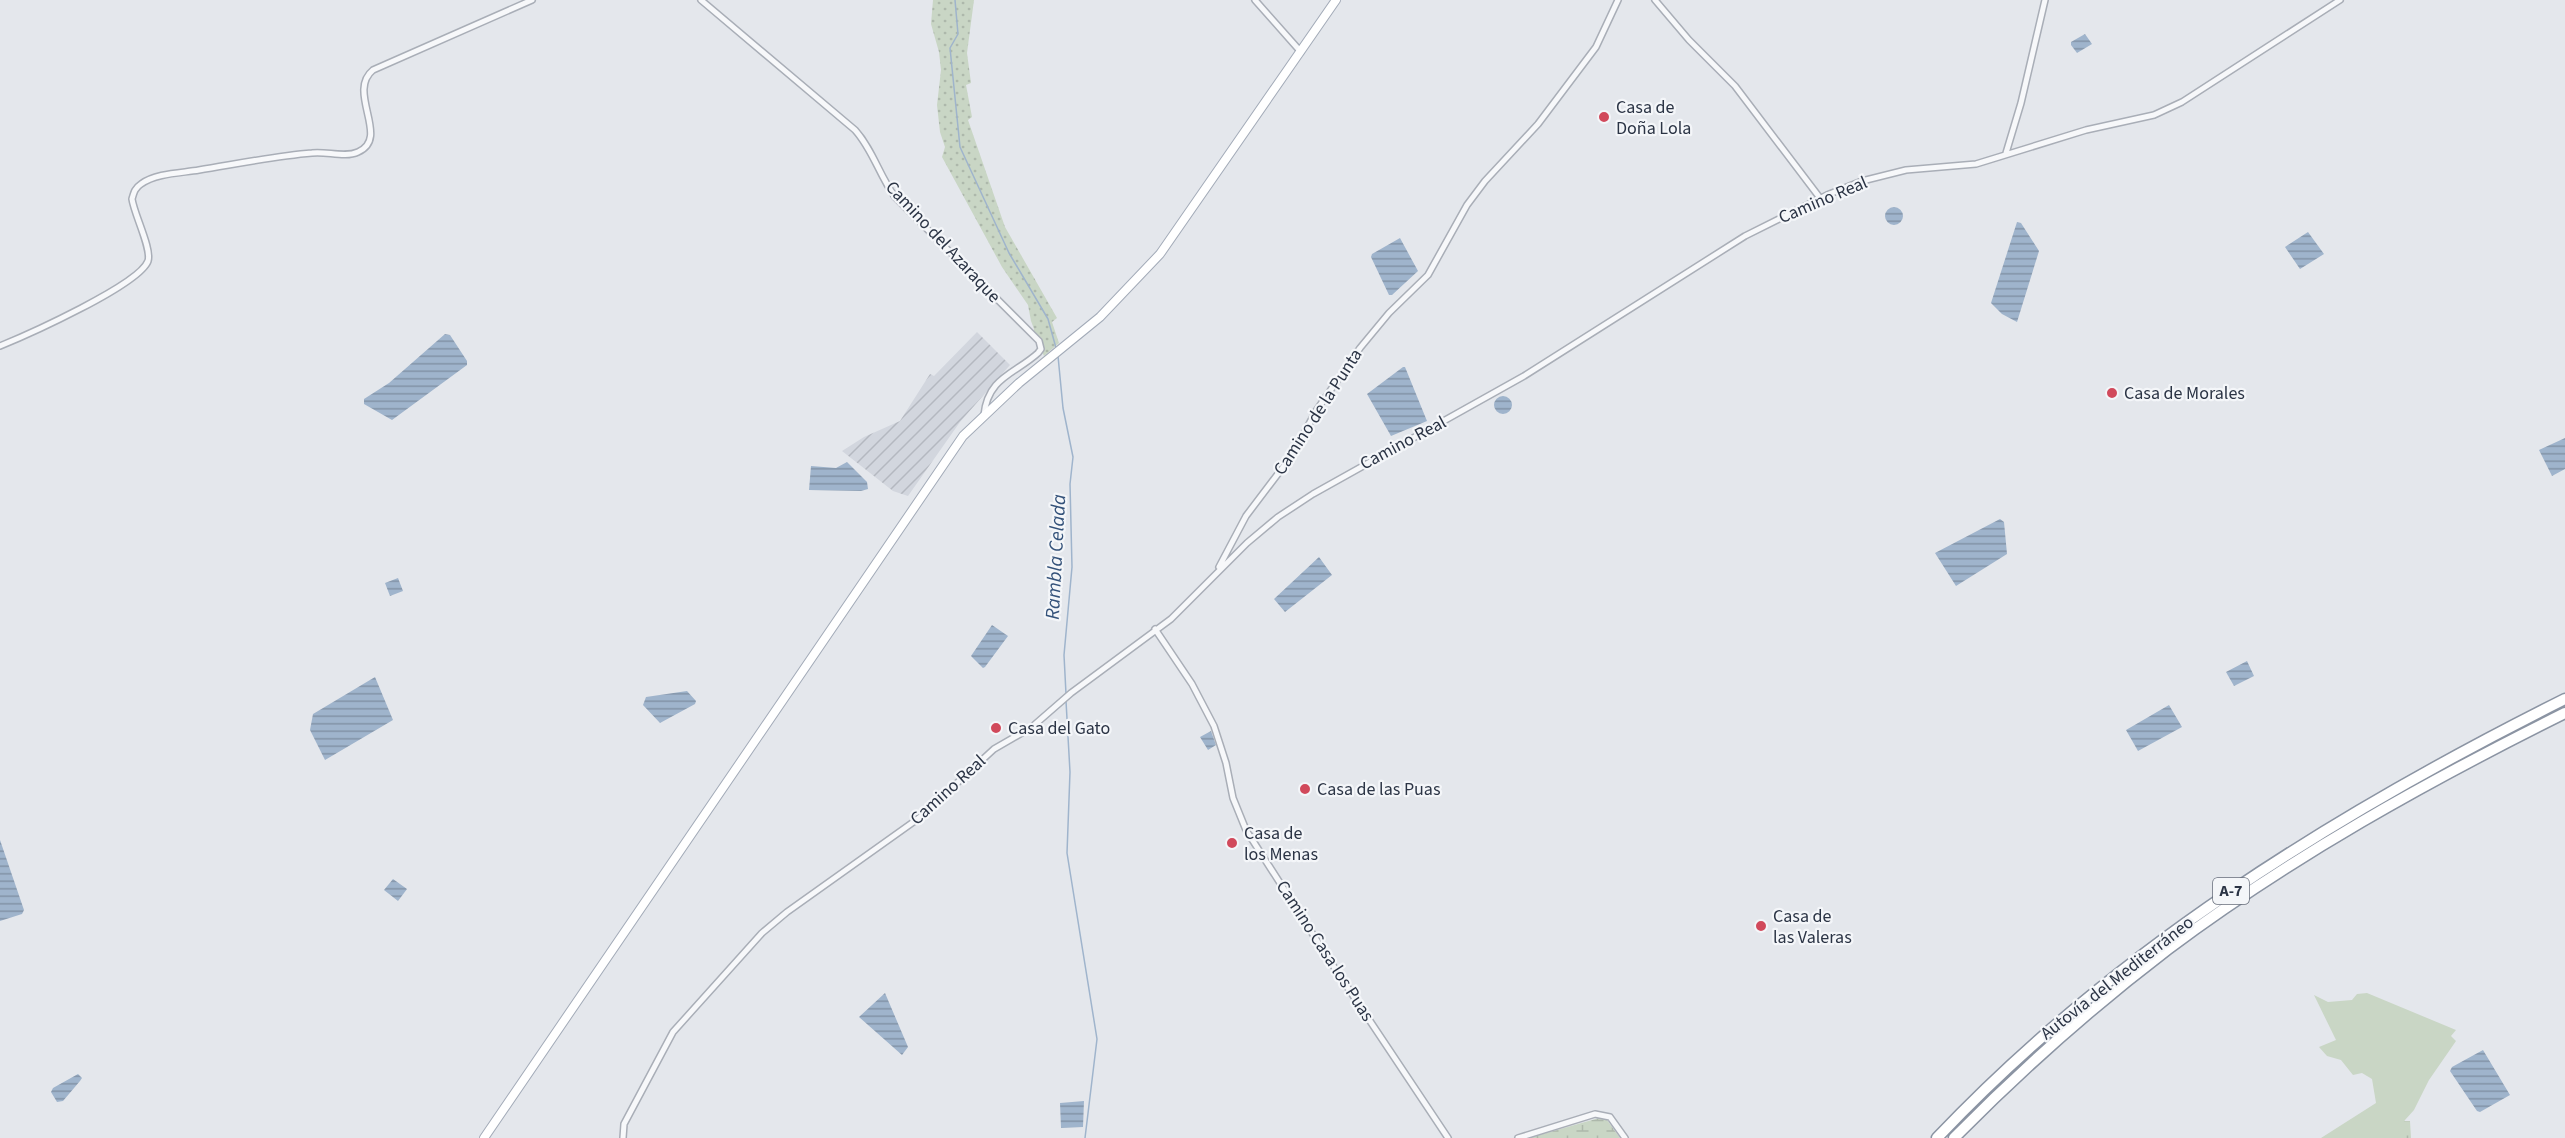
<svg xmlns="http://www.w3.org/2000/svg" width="2565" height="1138" font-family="'Source Sans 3',sans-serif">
	<defs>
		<pattern id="industrial-furrows" width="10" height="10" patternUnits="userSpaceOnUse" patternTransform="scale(1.5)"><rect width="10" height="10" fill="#d2d6de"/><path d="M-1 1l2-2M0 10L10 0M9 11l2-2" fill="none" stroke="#b4b8c0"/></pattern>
		<pattern id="grass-dots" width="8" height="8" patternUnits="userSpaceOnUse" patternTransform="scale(1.5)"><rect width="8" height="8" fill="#c9d6c5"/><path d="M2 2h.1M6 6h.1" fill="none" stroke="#adb8ab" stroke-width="1.8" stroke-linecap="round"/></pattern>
		<pattern id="wetland-marsh" width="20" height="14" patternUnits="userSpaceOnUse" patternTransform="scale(1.5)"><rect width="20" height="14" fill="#c9d6c5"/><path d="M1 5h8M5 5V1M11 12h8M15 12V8" fill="none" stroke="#adb8ab"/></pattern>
		<pattern id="water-rules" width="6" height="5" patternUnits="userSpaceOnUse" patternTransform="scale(1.5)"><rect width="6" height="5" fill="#9fb4cc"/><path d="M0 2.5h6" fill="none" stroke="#8293a7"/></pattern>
	</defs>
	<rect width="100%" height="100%" fill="#e4e7ec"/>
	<!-- industrial -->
	<path fill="url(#industrial-furrows)" d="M977,332L1010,365L960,422L908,496L893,491L842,451L864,437L900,421L930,374L934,376Z"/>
	<!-- grass -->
	<path fill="url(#grass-dots)" d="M933,0H974L967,53L971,83L966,85L972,117L968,120L1005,227L1057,318L1052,322L1059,343L1044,356L1033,333L1034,329L1031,321L1028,305L1002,267L942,157L945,147L940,132L937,105L941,70L939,52L931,24Z"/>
	<!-- wetland -->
	<path fill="url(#wetland-marsh)" d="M1599,1118L1607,1120L1620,1138H1529Z
		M2386,1121H2410L2411,1138H2359Z"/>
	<!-- green -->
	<path fill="#c9d6c5" d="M2367,993L2456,1030L2451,1036L2456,1041L2429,1080L2414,1110L2405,1120L2401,1127V1138H2321L2376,1103L2372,1079L2362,1073L2353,1075L2341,1060L2327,1056L2319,1047L2336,1040L2314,995L2328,1002L2352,1000L2357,994Z"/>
	<!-- water -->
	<path fill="url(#water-rules)" d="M2085,34L2092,44L2077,53L2071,45V42Z
		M1885 216a9 9 0 1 1 18 0a9 9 0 1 1-18 0Z
		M2017,222L2021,223L2039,251L2017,322L2002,314L1991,303Z
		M2308,232L2324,254L2300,269L2285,247Z
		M1400,238L1418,271L1392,295H1389L1371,257L1372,254Z
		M445,334L450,335L467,361V365L392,420L364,404V399L389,383Z
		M1403,367H1405L1427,421L1391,436L1367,394Z
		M1494 405a9 9 0 1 1 18 0a9 9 0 1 1-18 0Z
		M2565,438V469L2552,476L2539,450Z
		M847,462L867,482L868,489L861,491L809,490L811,466L836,468Z
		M2000,519L2004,522L2007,554L1956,586L1935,553Z
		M1319,557L1332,575L1285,612L1274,599Z
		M398,578L403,591L390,596L385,583Z
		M992,625L1008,636L985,667L983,668L971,656Z
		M2247,661L2254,676L2234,686L2226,672Z
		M375,677L393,720L325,760L310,730L313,714Z
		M687,691L696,701L695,704L660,723L643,705L646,697Z
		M2169,705L2182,727L2138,751L2126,730Z
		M1211,731L1216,745L1208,750L1200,737Z
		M0,840L24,910L22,914L0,921Z
		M393,879L407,889L398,901L384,890Z
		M885,993L908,1047L902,1055L859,1017Z
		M2483,1050L2510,1095L2480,1112L2477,1111L2450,1071L2452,1067Z
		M78,1074L82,1078L80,1081L63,1101L57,1102L51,1092L53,1088Z
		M1084,1101L1083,1127L1061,1128L1060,1103Z"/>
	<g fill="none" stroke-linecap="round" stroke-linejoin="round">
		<!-- stream -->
		<path stroke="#9fb4cc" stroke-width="1.5" d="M955,0L958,34L950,48L960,147L1009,253L1048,319L1056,348
			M1058,356L1063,408L1073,457L1070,484L1072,567L1064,655L1066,694
			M1066,701L1070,772L1067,853L1097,1039L1085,1138"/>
		<!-- minor casing -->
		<g stroke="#a9aeb7" stroke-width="8">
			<path id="minor" d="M701,0L855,130C873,150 879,175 895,197L1039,341L1041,349L1038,353C1015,374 988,377 984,415
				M1255,0L1301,52
				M1655,0L1689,40L1735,86L1820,198
				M2006,153L2021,103L2045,0
				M0,346C27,335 139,285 148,261C152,249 134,214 132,199C134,192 135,188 141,184C156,173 182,173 199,170C236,164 275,156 312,153C326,151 345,158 358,152C391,138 346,92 373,70L532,0
				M1219,567L1246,516L1293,454L1316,411L1360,348L1389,313L1428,275L1467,205L1485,181L1538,124L1596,47L1618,0
				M1155,629L1192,684L1214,726L1226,763L1233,798L1246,830L1330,961L1448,1138
				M623,1138L624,1124L673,1032L762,933L787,912L919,818L994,749L1032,727L1071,693L1171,619L1247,543L1278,517L1313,494L1524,376L1745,236L1827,195L1862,181L1906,170L1976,164L2086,130L2154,115L2182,102L2340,0
				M1518,1138L1595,1114L1610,1117L1625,1138"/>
		</g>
		<!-- primary casing -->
		<g stroke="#a3abb8" stroke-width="10">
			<path id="primary" d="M484,1138L963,436L1019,383L1100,317L1160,254L1336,0"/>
		</g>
		<!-- motorway casing -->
		<g stroke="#8b94a3" stroke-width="13">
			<path id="motorway" d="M1937,1138C2115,950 2335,814 2565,699
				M1954,1138C2021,1070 2092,1007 2168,949C2291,857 2428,781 2565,713"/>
		</g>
		<!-- minor -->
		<use href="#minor" stroke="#f7f8fa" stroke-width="5"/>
		<!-- primary -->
		<use href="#primary" stroke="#fff" stroke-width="8"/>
		<!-- motorway -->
		<use href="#motorway" stroke="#fff" stroke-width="10"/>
	</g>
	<!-- markers -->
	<g fill="#d1495b" stroke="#f4f6f9" stroke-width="2">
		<circle cx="1604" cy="117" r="6"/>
		<circle cx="2112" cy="393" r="6"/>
		<circle cx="996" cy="728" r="6"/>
		<circle cx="1305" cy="789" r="6"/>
		<circle cx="1232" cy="843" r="6"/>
		<circle cx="1761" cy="926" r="6"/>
	</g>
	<g text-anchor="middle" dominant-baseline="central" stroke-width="4.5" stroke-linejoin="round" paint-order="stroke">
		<!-- shield labels -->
		<rect fill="#f4f6f9" stroke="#676e7b" stroke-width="1.5" x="2213" y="878" width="36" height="26" rx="4.5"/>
		<g font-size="16" font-weight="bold" fill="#2b3445">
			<text x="2231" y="891">A-7</text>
		</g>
		<!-- poi labels -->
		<g font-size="18" fill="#2b3445" stroke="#f4f6f9" text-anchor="start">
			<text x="1616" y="107">Casa de<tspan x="1616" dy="21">Doña Lola</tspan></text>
			<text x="2124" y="393">Casa de Morales</text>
			<text x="1008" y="728">Casa del Gato</text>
			<text x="1317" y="789">Casa de las Puas</text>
			<text x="1244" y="833">Casa de<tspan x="1244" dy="21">los Menas</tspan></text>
			<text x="1773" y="916">Casa de<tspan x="1773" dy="21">las Valeras</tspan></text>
		</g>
		<!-- street labels -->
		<g font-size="18" fill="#2b3445" stroke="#f4f6f9">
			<text transform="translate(1823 200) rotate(-23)">Camino Real</text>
			<text transform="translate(943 242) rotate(47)">Camino del Azaraque</text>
			<text transform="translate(1318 412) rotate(-57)">Camino de la Punta</text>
			<text transform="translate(1403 443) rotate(-28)">Camino Real</text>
			<text transform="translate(948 790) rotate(-42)">Camino Real</text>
			<text transform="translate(1325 951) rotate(57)">Camino Casa los Puas</text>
			<text transform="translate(2117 978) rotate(-38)">Autovía del Mediterráneo</text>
		</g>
		<!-- water labels -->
		<g font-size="20" font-style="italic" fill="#34527a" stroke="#f4f6f9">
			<text transform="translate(1056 557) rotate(-87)">Rambla Celada</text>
		</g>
	</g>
</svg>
